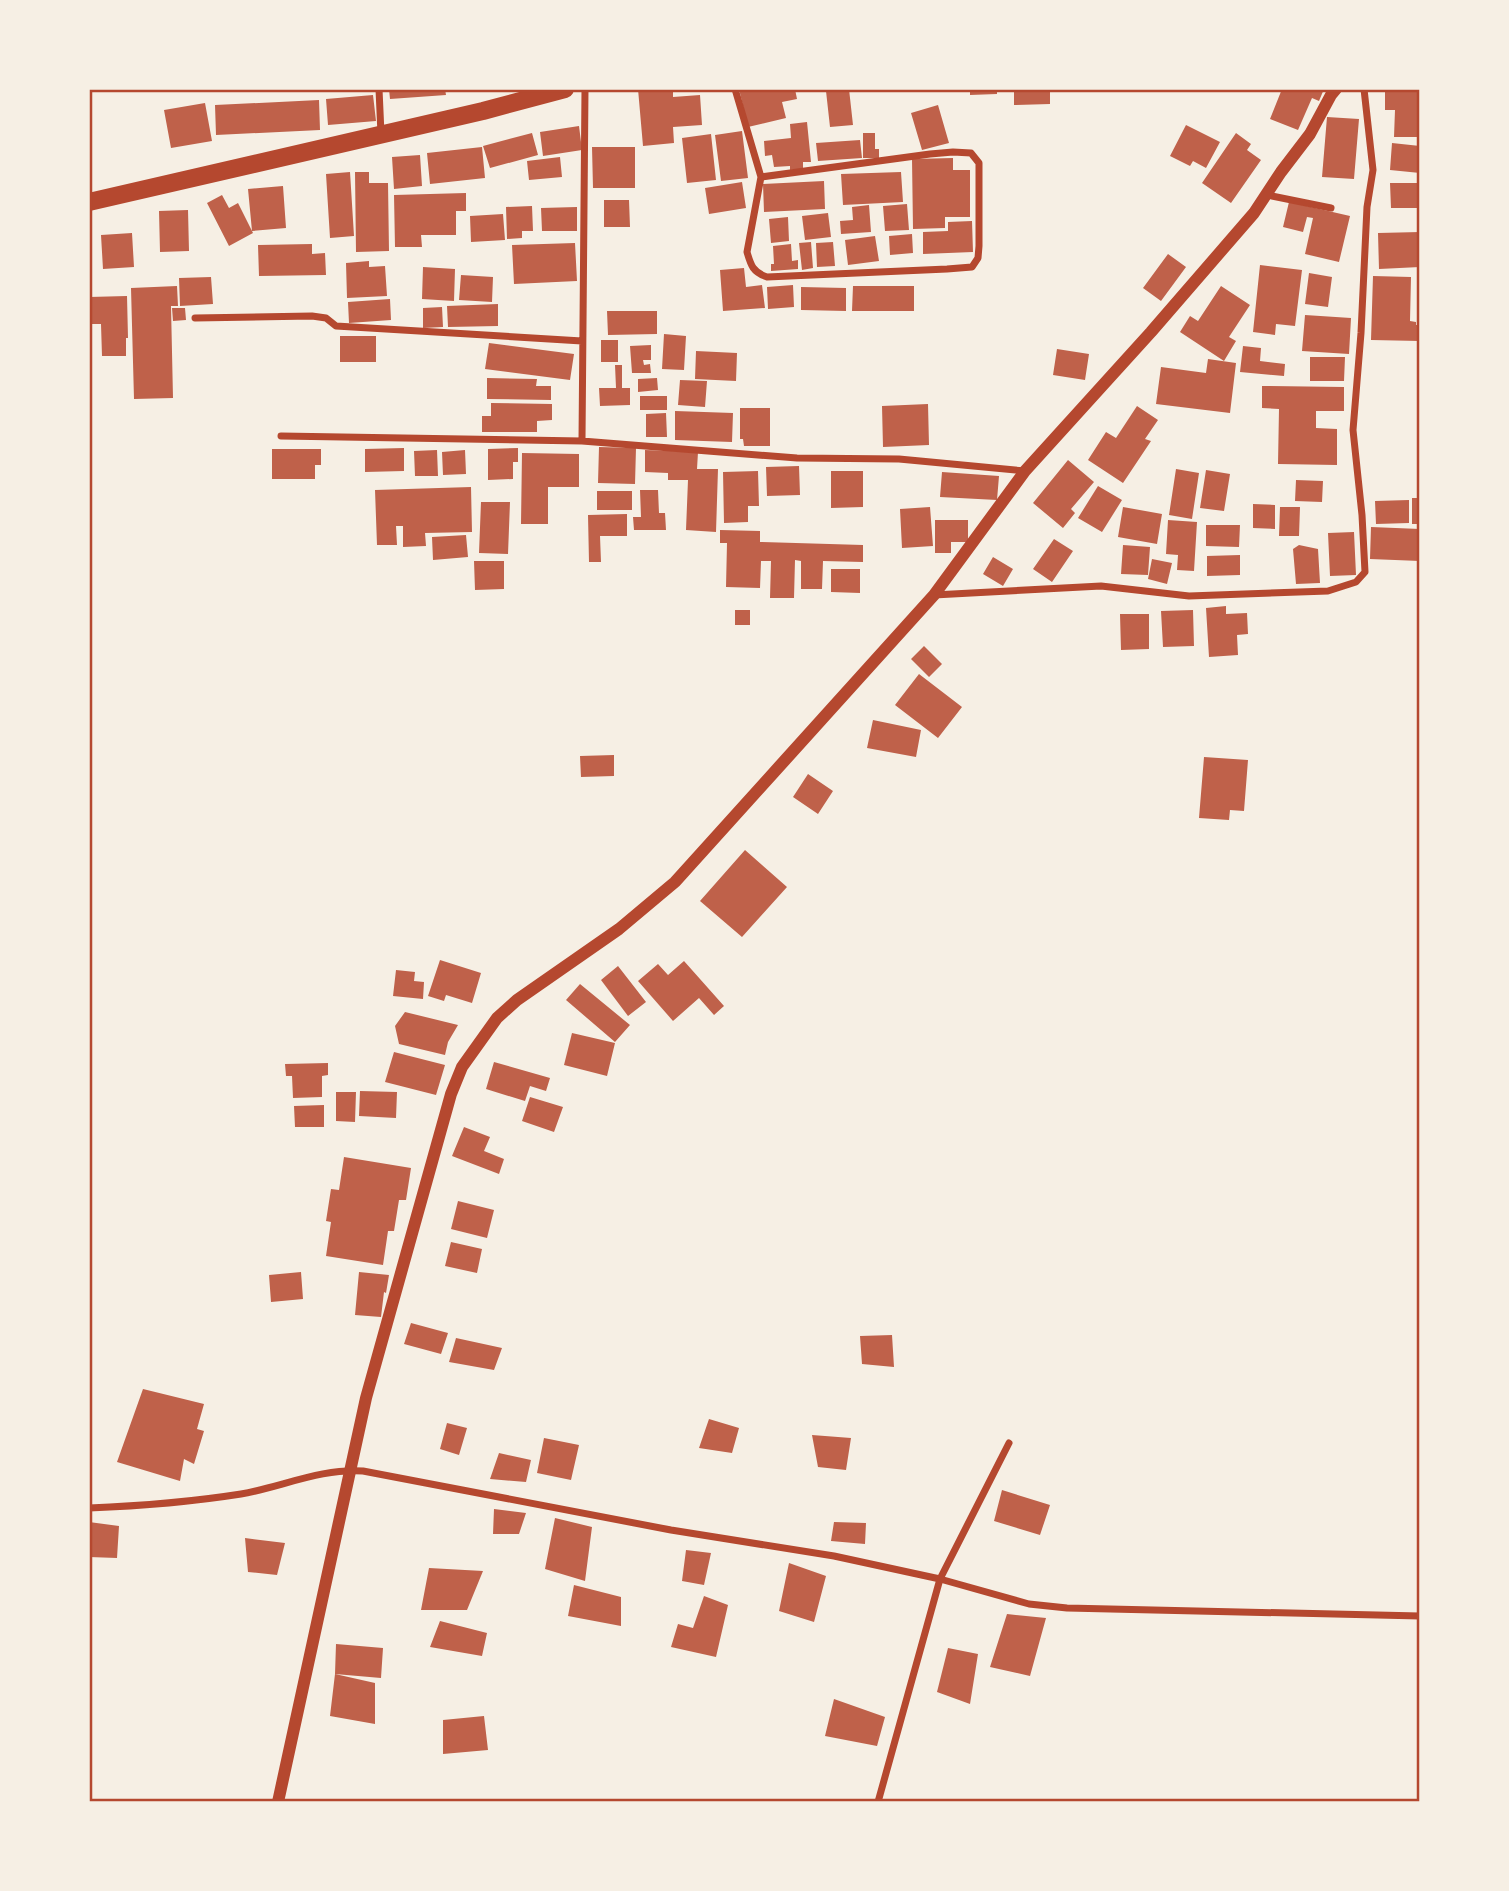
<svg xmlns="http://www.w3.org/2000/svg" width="1509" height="1891" font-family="'Source Sans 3',sans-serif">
	<rect width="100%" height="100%" fill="#f6efe4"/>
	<!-- building -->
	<path fill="#bf614a" d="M389,89H445L446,95L390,99Z
		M638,89H673V97L700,95L702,125L673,127L674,143L643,146Z
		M739,89H795L797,99L782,102L786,118L748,127Z
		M849,89L853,125L830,127L826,91Z
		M970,89H997V94L970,95Z
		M1014,89H1050V104L1014,105Z
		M1282,89H1324L1319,101L1312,98L1298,130L1270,119Z
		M1385,89H1420V137H1394L1395,110H1385Z
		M373,95L376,121L328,125L326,99Z
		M319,100L320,130L216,135L215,105Z
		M205,103L212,141L171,148L164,110Z
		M938,105L949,143L922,150L911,113Z
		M1327,117L1359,119L1354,179L1322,177Z
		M807,122L811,162H803V169L790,170V166L774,167L772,155L765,156L764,141L791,138L790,124Z
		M1186,125L1220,142L1206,168L1193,161L1190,166L1170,156Z
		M579,126L582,150L543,156L540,132Z
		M742,131L748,178L721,181L715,135Z
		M532,133L538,155L490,168L483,146Z
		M863,133H875V149H879V158H863Z
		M1236,133L1251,144L1247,150L1261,160L1231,203L1202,183Z
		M711,134L716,180L687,183L682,138Z
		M860,140L862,158L818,161L816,143Z
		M1392,143L1420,146V173L1390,170Z
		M482,147L485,178L430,184L427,153Z
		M592,147H635V188H593Z
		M420,155L422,186L394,189L392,157Z
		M560,157L562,177L529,180L527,161Z
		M953,158V170H970V217H945V228L913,229L912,159Z
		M350,172L354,236L330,238L326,174Z
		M355,172H369V183H388L389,251L356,252Z
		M901,172L903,202L843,205L841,174Z
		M824,181L825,209L764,212L763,184Z
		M742,182L746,208L709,214L705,188Z
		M1390,183H1420V208H1391Z
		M283,186L286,228L252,231L248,189Z
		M466,193V211H456V235H421L422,247H395L394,195Z
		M222,195L229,208L238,203L253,233L229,246L207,203Z
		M604,200H629L630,227H604Z
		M1289,202L1350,216L1339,262L1305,254L1313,218L1307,217L1303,232L1283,227Z
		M907,204L909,230L885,231L883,206Z
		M869,205L871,232L841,234L840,221L853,220L852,207Z
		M532,206L533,231H522V238L507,239L506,207Z
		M577,207V231H542L541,208Z
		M188,210L189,251L160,252L159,211Z
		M828,213L831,237L805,240L802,216Z
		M503,214L505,240L471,242L470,216Z
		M788,217L789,241L771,243L769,219Z
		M972,221L973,252L923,254V232L948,231V222Z
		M1420,232V267L1379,269L1378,233Z
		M132,233L134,267L103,269L101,235Z
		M912,234L913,253L890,255L889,236Z
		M875,236L879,261L848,265L845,240Z
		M811,242L813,268L802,270L799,243Z
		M833,242L835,266L817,267L816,243Z
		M575,243L577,281L514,284L512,245Z
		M312,244V254L325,253L326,275L259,276L258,245Z
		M791,244L792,261L798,260V269L771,271V264H774L773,246Z
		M1168,254L1186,267L1161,301L1143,288Z
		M369,261V267L385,266L387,296L347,298L346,263Z
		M1260,265L1302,270L1295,326L1276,324L1275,335L1253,332Z
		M423,267L455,269L454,301L422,299Z
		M744,268L746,287L762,285L765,308L723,311L720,270Z
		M1309,273L1332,277L1328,307L1305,304Z
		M461,275L493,277L492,302L459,300Z
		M1373,276L1411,277L1410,321L1416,322V325H1420V341L1371,340Z
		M211,277L213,304L180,306L179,278Z
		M793,285L794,307L768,309L767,287Z
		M177,286L178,306H171L173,398L134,399L131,288Z
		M853,286H914V311H852Z
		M1221,286L1250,305L1229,337L1236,341L1224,361L1180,332L1190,316L1198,321Z
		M801,287L846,288V311L801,310Z
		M127,296L128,338H126V356H102L101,324H89V297Z
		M390,299L391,320L349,323L348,302Z
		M498,304V326L448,327L447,306Z
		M442,307L443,327L423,328V308Z
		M172,308H185L186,320L173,321Z
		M607,311H657V334L608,335Z
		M1305,315L1351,318L1349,354L1302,351Z
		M664,334L686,336L684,370L662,369Z
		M340,336H376V362H340Z
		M601,340H618V362H601Z
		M489,343L574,354L570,380L485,369Z
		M651,345V360H643L644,365L650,364L651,373H632L630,346Z
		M1243,346L1261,348L1260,361L1285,364L1284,376L1240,372Z
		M1057,349L1089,354L1085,380L1053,375Z
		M696,351L737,353L736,381L695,379Z
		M1310,357H1345L1344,381H1310Z
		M1208,359L1236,363L1230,413L1156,404L1161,367L1206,373Z
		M615,365H622V388H630V405L600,406L599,388H616Z
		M487,378L537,379L536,386H551V400L487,399Z
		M657,378L658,390L638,392V379Z
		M680,380L707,381L705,407L678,405Z
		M1262,386L1344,387V411H1316V428L1337,429V465L1278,464L1279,409L1262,408Z
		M640,396H667V410H640Z
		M491,403L552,404V420L537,421V432H482V416H491Z
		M928,404L929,445L883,447L882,406Z
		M1137,406L1158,420L1145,439L1151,441L1123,483L1088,460L1106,432L1116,438Z
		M740,408H770V446H744L743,439H740Z
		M675,411L733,413L732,442L675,440Z
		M666,413L667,437H646V414Z
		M599,447L636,448L635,484L598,483Z
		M404,448V471L365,472V449Z
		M518,448V462H513V479L488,480V449Z
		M272,449H321V465H315V479H272Z
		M437,450L438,476H415L414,451Z
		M465,450L466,474L443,475L442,452Z
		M645,450L698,452L697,469H718L716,532L686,530L688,480H668V473L645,472Z
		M522,453L579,454V487H548V524H521Z
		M1068,460L1094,482L1071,509L1075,513L1063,528L1033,503Z
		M799,466L800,495L767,496L766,467Z
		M1176,469L1199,473L1192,519L1169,515Z
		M1206,470L1230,474L1224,511L1200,508Z
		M758,471L759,506H748V522L724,523L723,472Z
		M831,471H863V507L831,508Z
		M942,472L999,476L997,500L940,497Z
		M1296,480L1323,481L1322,502L1295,501Z
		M1098,486L1122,500L1102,532L1078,518Z
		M471,487L472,532L425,533L426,546L403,547V526H396L397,545H377L375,490Z
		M640,490H658L659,513H665L666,530H634L633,517H641Z
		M597,491H632V510H597Z
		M1412,498H1420V524H1412Z
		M1409,500V523L1376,524L1375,501Z
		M481,502H510L508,554L479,553Z
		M1253,504L1275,505V529L1253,528Z
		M930,507L933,546L902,548L900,509Z
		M1123,507L1162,514L1157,544L1118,537Z
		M1280,507H1300L1299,536H1279Z
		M627,514V536H600L601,562H589L588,515Z
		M935,520H968V542H951V553H935Z
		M1168,520L1197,522L1194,571L1177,570L1178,555L1166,554Z
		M1206,525H1240L1239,547L1206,546Z
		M1371,527L1420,529V561L1370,559Z
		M720,530L760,531V542L863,545V562L823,561L822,589H801V561L795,560L794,598H770L771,561H761L760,588L726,587L727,543H720Z
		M1354,532L1356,575L1330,576L1328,533Z
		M466,535L468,557L433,560L432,537Z
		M1054,539L1073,551L1052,582L1033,569Z
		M1123,545L1150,547L1148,575L1121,574Z
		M1299,545L1318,549L1320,583L1296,584L1293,549Z
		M1240,555V575L1207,576V556Z
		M993,557L1013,569L1003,586L983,574Z
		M1152,559L1172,563L1167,584L1148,579Z
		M474,561H504V589L475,590Z
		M831,569H860V593L831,592Z
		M1226,606V614L1247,613L1248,634L1237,635L1238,655L1209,657L1206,608Z
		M735,610H750V625H735Z
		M1193,610L1194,646L1163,647L1161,611Z
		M1120,614H1149V649L1121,650Z
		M924,646L942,664L929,677L911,659Z
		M919,674L962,707L938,738L895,705Z
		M873,720L921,730L916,757L867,748Z
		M614,755V776L581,777L580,756Z
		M1204,757L1248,760L1244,811L1230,810L1229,820L1199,818Z
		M808,774L833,791L818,814L793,797Z
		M745,850L787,887L742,937L700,901Z
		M440,960L481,973L472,1003L446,995L444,1001L428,996Z
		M684,961L724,1006L714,1015L699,998L673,1021L638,981L658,964L668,975Z
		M618,966L646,1002L628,1016L601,980Z
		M396,970L415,972L414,981L424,982L423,999L393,996Z
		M580,984L630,1025L615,1042L566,1000Z
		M405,1012L458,1025L448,1042L445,1055L399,1044L395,1026Z
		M572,1033L615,1043L607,1076L564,1065Z
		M394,1052L445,1065L436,1095L385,1082Z
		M494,1062L550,1078L546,1091L530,1086L525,1101L486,1089Z
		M328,1063V1075L322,1076V1097L293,1098L292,1076H286L285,1064Z
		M360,1091L397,1092L396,1118L359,1116Z
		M336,1092H356L355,1122L336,1121Z
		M530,1097L563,1107L554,1132L522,1121Z
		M324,1105V1127H295L294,1106Z
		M464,1127L490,1137L484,1151L504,1159L499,1174L452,1156Z
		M344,1157L411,1168L406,1200H399L394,1231H388L383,1265L326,1256L331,1222L326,1221L331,1189L339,1190Z
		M458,1201L494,1210L487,1238L451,1229Z
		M451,1242L482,1249L477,1273L445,1266Z
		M301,1272L303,1299L271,1302L269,1275Z
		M359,1272L389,1275L386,1293L384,1292L381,1317L355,1315Z
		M411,1323L448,1333L441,1354L404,1344Z
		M892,1335L894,1367L862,1364L860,1336Z
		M456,1338L502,1348L494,1370L449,1362Z
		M143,1389L204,1404L197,1429L204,1431L194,1464L184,1459L180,1481L117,1462Z
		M709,1419L739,1428L732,1453L699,1448Z
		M447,1423L467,1428L459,1455L440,1449Z
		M812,1435L851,1438L846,1470L818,1467Z
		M544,1438L579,1445L571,1480L537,1473Z
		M499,1453L531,1460L526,1482L490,1479Z
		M1002,1490L1050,1505L1040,1535L994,1521Z
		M494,1509L526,1513L519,1534H493Z
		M555,1518L592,1527L585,1581L545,1569Z
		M89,1522L119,1526L117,1558L89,1557Z
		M834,1522L866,1523L865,1544L831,1541Z
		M245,1538L285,1543L277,1575L248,1572Z
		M686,1550L711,1553L704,1585L682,1581Z
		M789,1563L826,1576L814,1622L779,1611Z
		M429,1568L483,1571L467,1610H421Z
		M574,1585L621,1597V1626L568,1616Z
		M704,1596L728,1605L716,1657L671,1647L678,1624L693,1628Z
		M1007,1614L1046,1618L1030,1676L990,1667Z
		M440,1621L487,1633L482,1656L430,1647Z
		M336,1644L383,1648L381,1678L335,1674Z
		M948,1648L978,1654L970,1704L937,1692Z
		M335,1674L375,1683V1724L330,1716Z
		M834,1699L885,1717L877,1746L825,1736Z
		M484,1716L488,1750L443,1754V1720Z"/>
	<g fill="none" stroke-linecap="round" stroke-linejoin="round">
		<!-- minor -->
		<path stroke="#b5482f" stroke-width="7" d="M379,89L381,134
			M585,89L582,441L797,458L899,459L1025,471
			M735,89L761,177L747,252C751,266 753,272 767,277L947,269L972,267L978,258L979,246V163L971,153L953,152L930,154L761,177
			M1267,195L1331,208
			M195,318L312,316L326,318L336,326L582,341
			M281,436L582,441
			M934,595L1101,586L1189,596L1328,591L1356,582L1365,572L1362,515L1353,430L1361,333L1367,207L1373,170L1364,89
			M1009,1443L940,1579L1029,1604L1067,1608L1420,1616
			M89,1508C140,1506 190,1502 241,1494C281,1487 322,1468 363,1471L671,1530L834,1556L940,1579L878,1802"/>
		<!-- tertiary -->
		<path stroke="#b5482f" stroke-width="12" d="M278,1802L366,1398L451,1094L462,1067L497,1018L517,1000L619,929L675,882L934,595L1025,471L1151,332L1254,213L1281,172L1310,134L1331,95L1336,89"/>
		<!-- trunk -->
		<path stroke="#b5482f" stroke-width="18" d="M89,202L483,111L565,89"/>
	</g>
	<!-- border -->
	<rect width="1509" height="1891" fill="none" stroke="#f6efe4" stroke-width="182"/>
	<rect x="91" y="91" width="1327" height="1709" fill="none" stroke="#b5482f" stroke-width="2.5"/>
</svg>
